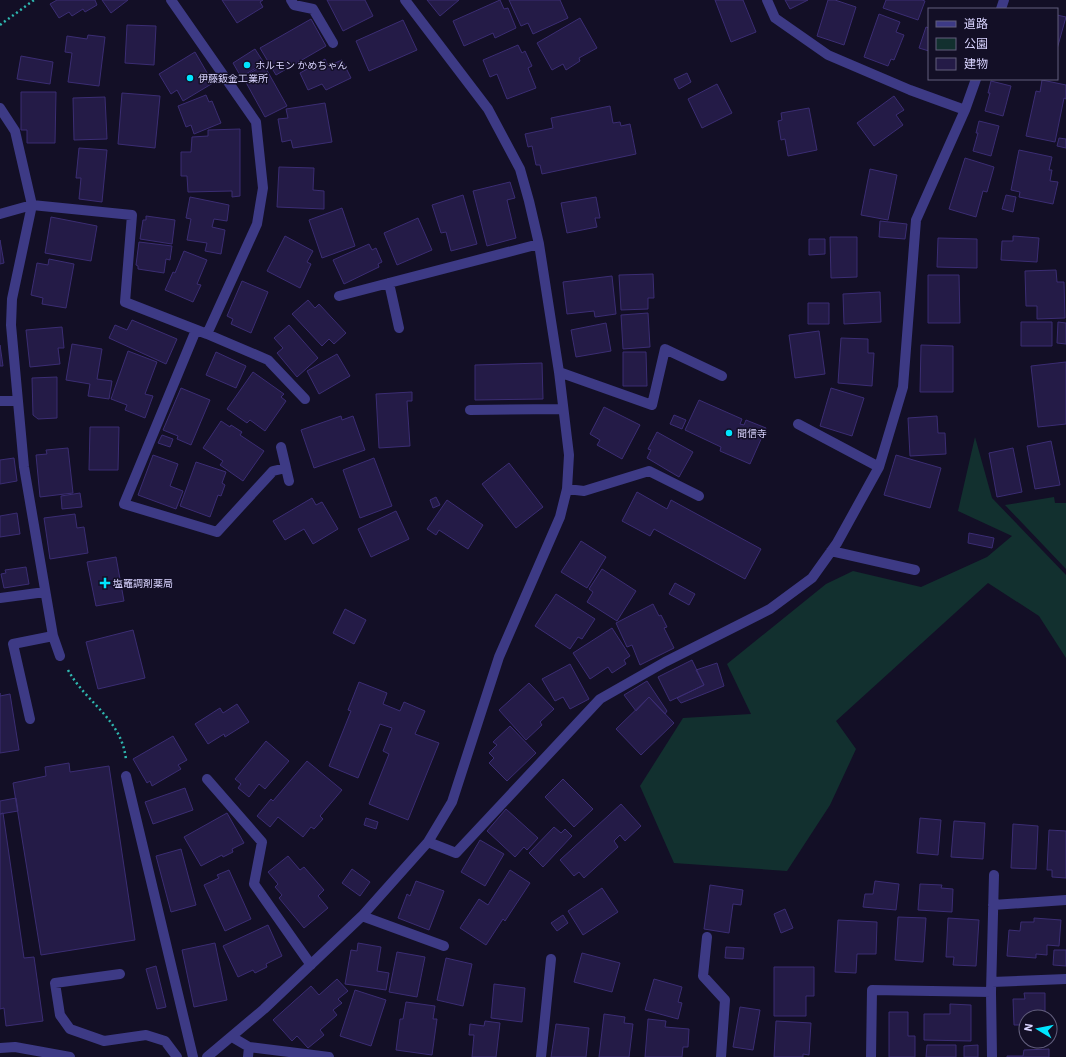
<svg xmlns="http://www.w3.org/2000/svg" width="1066" height="1057" font-family="'IBM Plex Sans','Noto Sans JP',sans-serif">
	<rect width="100%" height="100%" fill="#130f26"/>
	<!-- green -->
	<path fill="#12302f" d="M975,437L992,498L1066,575V658L1039,616L988,583L836,721L856,749L830,805L787,871L674,863L640,786L683,718L751,714L727,664L826,584L853,571L921,587L987,557L1012,536L958,511Z
		M1054,497L1055,503H1066V569L1005,505Z"/>
	<!-- building -->
	<path fill="#241b47" stroke="#3b2d73" d="M57,0H95L97,5L85,12L83,9L72,16L69,12L59,18L50,4Z
		M102,0H128L111,13Z
		M222,0H263L260,2L263,7L237,23Z
		M327,0H365L373,16L343,31Z
		M427,0H459L440,16Z
		M500,0L504,9L508,8L516,28L495,38L493,33L464,46L453,21Z
		M509,0H560L568,18L533,34L528,23L521,26Z
		M715,0H743L756,32L731,42Z
		M785,0H808L790,9Z
		M828,0H835L856,7L844,45L817,36Z
		M886,0H922L925,1L918,20L883,8Z
		M879,14L900,22L896,32L904,35L894,60L891,59L888,66L864,57Z
		M1057,15L1066,17L1057,49Z
		M580,18L597,48L579,58L580,61L566,70L563,64L552,70L537,43Z
		M311,19L326,46L276,75L260,48Z
		M403,20L417,50L369,71L356,41Z
		M127,25L156,26L154,65L125,63Z
		M926,27L929,28V51L919,48Z
		M88,35L105,37L99,86L68,82L72,53L65,52L67,36L87,39Z
		M518,45L522,53L525,51L532,66L528,68L536,88L507,99L497,74L490,77L483,60Z
		M255,49L264,63L241,77L233,63Z
		M195,52L213,83L183,101L177,90L171,94L159,74Z
		M21,56L53,62L50,84L17,79Z
		M325,59L328,66L342,60L351,78L326,90L322,84L308,90L300,73Z
		M264,65L287,106L265,117L243,77Z
		M687,73L691,82L679,89L674,79Z
		M1042,80L1066,85V99L1064,98L1055,142L1026,136L1036,91L1040,92Z
		M991,81L1011,86L1003,116L985,111L990,93H988Z
		M717,84L732,113L702,128L688,99Z
		M21,92H56L55,143H27V130H21Z
		M122,93L160,96L155,148L118,144Z
		M206,95L209,102L212,101L221,123L194,134L191,125L186,127L178,106Z
		M894,96L904,110L896,115L903,125L874,146L857,123Z
		M105,97L107,139L74,140L73,98Z
		M325,103L332,142L293,148L291,140L282,142L278,119L288,118L286,109Z
		M610,106L613,123L620,122L621,126L630,124L636,154L542,174L540,165H536L532,146L528,147L525,134L553,128L551,118Z
		M809,108L817,150L788,156L785,139L781,140L778,121L782,120L781,113Z
		M979,121L999,126L991,156L973,151L978,133H976Z
		M240,129V196L232,197V191L188,192L187,176H181V152H191L192,137L208,136V130Z
		M1059,138L1066,139V148L1057,146Z
		M79,148L107,150L102,202L79,199L81,178H76Z
		M1019,150L1052,157L1049,170H1052L1050,181L1058,182L1053,204L1019,197L1020,192L1011,190Z
		M965,158L994,167L987,192L983,191L976,217L949,209Z
		M279,167L314,168L313,190L324,191V209L277,207Z
		M870,169L897,175L888,220L861,215Z
		M510,182L515,198L507,200L516,238L487,246L473,191Z
		M463,195L477,244L451,251L446,232L441,233L432,205Z
		M1006,195L1016,197L1013,212L1002,209Z
		M190,197L229,205L227,221L214,219L212,227L225,230L221,254L205,251L207,243L187,240L191,219L186,218Z
		M596,197L600,218H595L597,227L567,233L561,203Z
		M342,208L355,246L322,258L309,220Z
		M146,216L175,220L172,244L140,239L143,220H146Z
		M51,217L97,226L91,261L45,253Z
		M418,218L432,250L397,265L384,233Z
		M880,221L907,224L905,239L879,237Z
		M285,236L313,251L307,262L311,264L300,288L267,271Z
		M1013,236L1039,238L1037,262L1001,260L1002,241H1013Z
		M830,237H857V277L831,278Z
		M938,238L977,239V268L937,267Z
		M809,239H825V254L809,255Z
		M0,240L4,263L0,264Z
		M139,242L172,246L170,260L166,259L164,273L138,269V266L136,265Z
		M369,244L372,250L376,248L382,262L378,264L379,267L344,284L333,260Z
		M184,251L207,260L197,284L201,285L193,302L165,290L173,272L175,273Z
		M49,259L74,264L66,308L42,304L43,298L31,295L37,263L48,265Z
		M1056,270L1057,282H1064L1065,318L1037,319V306H1026L1025,271Z
		M653,274L654,298H648V309L621,310L619,275Z
		M928,275H959L960,323H928Z
		M612,276L616,314L595,317L594,311L567,314L563,282Z
		M242,281L268,292L251,333L231,324L233,319L227,316Z
		M880,292L881,322L844,324L843,294Z
		M308,300L315,308L319,304L346,333L334,344L329,339L322,346L292,314Z
		M808,303H829V324H808Z
		M648,313L650,347L623,349L621,315Z
		M132,320L177,339L166,364L109,338L115,325L127,330Z
		M1021,322H1052V346H1021Z
		M1058,322L1066,323V344L1057,343Z
		M606,323L611,351L576,357L571,330Z
		M289,325L318,358L297,377L277,353L283,348L274,338Z
		M62,327L64,348H58L60,364L30,367L26,330Z
		M819,331L825,374L795,378L789,335Z
		M841,338L868,339V353H874L872,386L838,383Z
		M72,344L102,349L97,379L112,381L109,399L88,396L90,384L66,380Z
		M0,345L3,366H0Z
		M921,345L953,346V392H920Z
		M128,351L157,362L145,394L153,396L145,418L125,410L127,405L111,399Z
		M216,352L246,366L236,388L206,375Z
		M623,352H646L647,386H623Z
		M337,354L350,376L319,394L307,371Z
		M1066,362V424L1038,427L1031,366Z
		M542,363L543,399L475,400V365Z
		M253,372L284,394L281,397L286,401L265,431L250,420L247,423L227,409Z
		M57,377V418L38,419L33,415L32,378Z
		M181,388L210,400L191,445L177,439L178,436L163,430Z
		M831,388L864,398L852,436L820,426Z
		M412,392V401H407L410,446L379,448L376,394Z
		M699,400L742,419L740,424L744,425L746,420L766,428L750,464L720,451L721,447L685,430Z
		M604,407L640,425L622,459L597,445L600,440L590,434Z
		M674,415L686,420L682,429L670,424Z
		M341,416L342,420L353,416L365,450L314,468L301,430Z
		M937,416L938,433H945L946,454L910,456L908,418Z
		M221,421L230,427L231,425L242,432L240,435L264,451L243,481L220,465L223,461L203,448Z
		M90,427H119L118,470H89Z
		M657,432L693,452L679,477L647,458L651,450L648,449Z
		M162,435L173,439L170,447L158,443Z
		M1051,441L1060,485L1035,489L1027,446Z
		M68,448L73,493L40,497L36,455L47,454L46,450Z
		M1013,448L1022,492L997,497L989,453Z
		M153,455L178,464L170,486L183,491L176,509L138,495Z
		M896,455L941,468L930,508L884,495Z
		M14,458L17,481L0,484V460Z
		M374,458L392,506L360,518L343,470Z
		M196,462L226,472L222,483L225,485L221,496L218,495L210,517L180,506Z
		M509,463L543,507L516,528L482,484Z
		M637,492L667,509L671,500L761,549L745,579L654,529L650,536L622,521Z
		M80,493L82,507L62,509L61,496Z
		M436,497L440,505L433,508L430,500Z
		M312,498L316,505L322,502L338,529L313,544L304,529L285,540L273,521Z
		M447,500L483,525L468,549L439,530L436,535L427,529Z
		M396,511L409,539L371,557L358,529Z
		M17,513L20,534L0,537V516Z
		M75,514L77,528L84,527L88,553L50,559L44,518Z
		M969,533L994,538L992,548L968,543Z
		M581,541L606,557L587,588L561,572Z
		M116,557L124,601L96,606L87,562Z
		M26,567L29,584L4,588L1,574L6,573L5,570Z
		M602,569L636,591L617,621L587,602L593,592L589,589Z
		M675,583L695,594L689,605L669,594Z
		M556,594L595,619L582,639L578,637L570,649L535,626Z
		M653,604L659,616L661,615L667,627L664,628L674,648L640,665L632,645L627,647L616,623Z
		M345,609L366,620L354,644L333,633Z
		M612,628L630,656L624,660L626,664L612,673L608,667L590,679L573,653Z
		M133,630L145,678L98,689L86,642Z
		M692,660L704,685L670,701L658,677Z
		M717,663L724,686L681,703L677,698L704,685L696,670Z
		M570,664L589,699L570,709L563,697L555,701L542,679Z
		M647,681L667,711L665,714L649,697L636,711L624,695Z
		M359,682L387,693L383,704L400,711L404,702L425,711L415,734L439,743L408,820L369,804L389,754L383,751L392,728L380,724L358,778L329,766L351,711L348,710Z
		M529,683L554,709L540,722L542,725L526,740L499,710Z
		M0,693V696L10,694L19,750L0,753Z
		M649,697L674,723L641,755L616,729Z
		M237,704L249,722L225,737L224,734L208,744L195,724L220,708L223,713Z
		M510,726L536,753L507,781L489,763L494,758L489,753L497,745L493,742Z
		M173,736L187,760L178,765L181,769L152,786L150,781L147,783L133,759Z
		M266,741L289,761L265,789L259,784L249,797L238,788L241,784L235,779Z
		M307,761L342,790L320,816L323,819L314,829L311,827L303,837L278,817L270,827L257,816L271,799L273,801Z
		M69,763L70,772L109,766L135,940L41,955L13,783L46,776L45,767Z
		M563,779L593,809L574,827L545,797Z
		M185,788L193,810L153,824L145,802Z
		M16,798L18,811L0,814V801Z
		M621,804L641,826L625,841L620,835L614,841L618,847L584,878L579,872L574,876L560,860Z
		M506,809L538,838L527,850L524,847L515,857L487,831Z
		M3,813L24,958L34,957L43,1021L6,1026L4,1008L0,1009V814Z
		M227,813L244,843L232,849L233,852L223,857L222,855L201,866L184,837Z
		M366,818L378,822L376,829L364,825Z
		M920,818L941,820L938,855L917,853Z
		M954,821L985,823L983,859L951,857Z
		M1013,824L1038,826L1036,869L1011,868Z
		M554,827L561,833L565,829L572,836L543,867L529,853Z
		M1049,830L1066,831V878L1052,877V870H1047Z
		M480,840L504,854L485,886L461,872Z
		M181,849L196,905L171,912L156,856Z
		M288,856L300,870L304,867L324,890L318,896L328,908L304,928L279,898L282,895L275,887L278,884L268,872Z
		M352,869L370,882L360,896L342,883Z
		M229,870L251,919L225,931L204,885L219,878L217,875Z
		M510,870L530,883L505,921L503,919L486,945L460,928L479,899L488,905Z
		M416,881L444,891L429,930L398,918L407,894L410,896Z
		M875,881L899,884L896,910L863,907L865,894H873Z
		M920,884L942,885L941,888L953,889L952,912L918,910Z
		M710,885L743,890L741,905L733,904L729,933L704,929Z
		M602,888L618,912L583,935L568,911Z
		M785,909L793,928L781,933L774,914Z
		M563,915L568,923L557,931L551,923Z
		M898,917L926,918L923,962L895,960Z
		M948,918L979,920L976,966L953,965L954,957H946Z
		M1034,918L1061,920L1059,946L1047,945V955L1036,954V958L1007,956L1009,930L1020,931L1021,922H1034Z
		M838,920L877,922L876,954H857L856,973L835,972Z
		M268,925L282,956L266,964L267,967L255,973L253,970L238,977L223,946Z
		M215,943L227,1000L194,1007L182,950Z
		M358,943L381,947L377,971L389,973L386,990L345,984L351,950L357,951Z
		M726,947L744,948L743,959L725,958Z
		M1054,950H1066V966L1053,965Z
		M397,952L425,957L417,997L389,992Z
		M582,953L620,963L612,992L574,982Z
		M446,958L472,964L463,1006L437,1000Z
		M156,966L166,1007L157,1009L146,969Z
		M774,967H814V996H806V1016H774Z
		M337,979L348,991L338,999L342,1003L333,1010L337,1015L320,1030L324,1035L308,1048L297,1036L292,1041L273,1020L311,986L319,995Z
		M654,979L682,987L678,1002L682,1003L678,1019L645,1010Z
		M494,984L525,988L522,1022L491,1018Z
		M355,990L386,1000L371,1046L340,1036Z
		M1024,993H1045V1017H1026V1025H1014L1013,999H1025Z
		M406,1002L435,1006L433,1019H437L432,1055L396,1050L400,1019H403Z
		M950,1004L971,1005V1041L924,1040V1014H950Z
		M740,1007L760,1010L753,1050L733,1047Z
		M889,1012H908V1036H915V1057H889Z
		M604,1014L625,1017L624,1023L633,1024L629,1057H599Z
		M648,1019L666,1021L665,1027L689,1029L688,1047H683L682,1057H645Z
		M485,1021L500,1023L496,1057H472L474,1035H469L470,1024L484,1026Z
		M776,1021L811,1023L809,1055L803,1054V1057H774Z
		M556,1024L589,1028L586,1057H551Z
		M927,1045H956V1057H926Z
		M978,1045V1057H964V1046Z
		M1049,1049V1057H1007V1056H1023L1024,1050Z"/>
	<g fill="none" stroke-linecap="round" stroke-linejoin="round">
		<!-- path -->
		<path stroke="#2fb8b0" stroke-width="2.5" stroke-dasharray="2 3" stroke-linecap="butt" d="M0,25L34,0
			M68,670C86,703 122,719 126,760"/>
		<!-- minor -->
		<path stroke="#3d3a85" stroke-width="10" d="M171,0L256,122L263,188L257,224L207,334
			M291,0L294,5L313,9L333,43
			M767,0L775,18L828,55L910,90L965,110
			M1001,9L1004,0
			M0,108L15,131L32,205L12,299L11,325L24,467L53,636L60,656
			M0,214L32,205L132,215L125,302L207,334L268,360L305,399
			M389,283L399,328
			M339,296L539,244
			M196,330L124,504L217,532L273,471L286,468L281,447
			M559,372L652,405L665,349L722,376
			M0,401H18
			M470,410L563,409
			M798,424L879,467
			M286,468L289,481
			M567,489L584,491L649,471L699,496
			M831,551L915,570
			M0,598L45,592
			M30,719L13,644L53,636
			M126,776L193,1057
			M207,779L262,842L254,884L311,965
			M428,842L456,853L600,699L665,662L770,609L812,578L837,543L879,467L903,387L916,220L965,110L976,79
			M993,905L1066,900
			M362,916L444,946
			M707,937L703,976L725,1000L721,1057
			M120,974L55,983L60,1015L70,1029L104,1041L146,1035L165,1041L177,1057
			M992,982L1066,979
			M991,992L994,875
			M232,1037L249,1047L248,1057
			M249,1047L329,1057
			M0,1048L15,1047L70,1057
			M207,1057L264,1009L362,916L428,842L452,802L499,657L560,517L567,489L569,455L559,372L539,244L529,201L520,169L488,109L405,0
			M541,1057L551,959
			M871,1057L872,990L991,992L992,1057"/>
	</g>
	<!-- markers -->
	<g fill="#00e5ff" stroke="#130f26" stroke-width="1.5">
		<circle cx="247" cy="65" r="4"/>
		<circle cx="190" cy="78" r="4"/>
		<circle cx="729" cy="433" r="4"/>
		<path d="M103 577h4v4h4v4h-4v4h-4v-4h-4v-4h4z"/>
	</g>
	<g text-anchor="middle" dominant-baseline="central" stroke-width="3" stroke-linejoin="round" paint-order="stroke">
		<!-- poi labels -->
		<g font-size="10" fill="#d9d4ff" stroke="#130f26" text-anchor="start">
			<text x="255" y="65">ホルモン かめちゃん</text>
			<text x="198" y="78">伊藤鈑金工業所</text>
			<text x="737" y="433">聞信寺</text>
			<text x="113" y="583">塩竈調剤薬局</text>
		</g>
	</g>
	<!-- legend -->
	<rect x="928" y="8" width="130" height="72" fill="#130f26" stroke="#625e7d"/>
	<rect x="936" y="21" width="20" height="6" fill="#3d3a85" stroke="#625e7d"/>
	<text x="964" y="28" font-size="12" fill="#d9d4ff">道路</text>
	<rect x="936" y="38" width="20" height="12" fill="#12302f" stroke="#625e7d"/>
	<text x="964" y="48" font-size="12" fill="#d9d4ff">公園</text>
	<rect x="936" y="58" width="20" height="12" fill="#241b47" stroke="#625e7d"/>
	<text x="964" y="68" font-size="12" fill="#d9d4ff">建物</text>
	<!-- north arrow -->
	<g transform="translate(1038 1029) rotate(280)"><circle r="19" fill="#130f26" stroke="#625e7d"/>
	<path d="M0-3L7 15L0 10L-7 15Z" fill="#00e5ff"/>
	<text y="-6" font-size="11" font-weight="bold" text-anchor="middle" fill="#d9d4ff">N</text>
	</g>
</svg>
